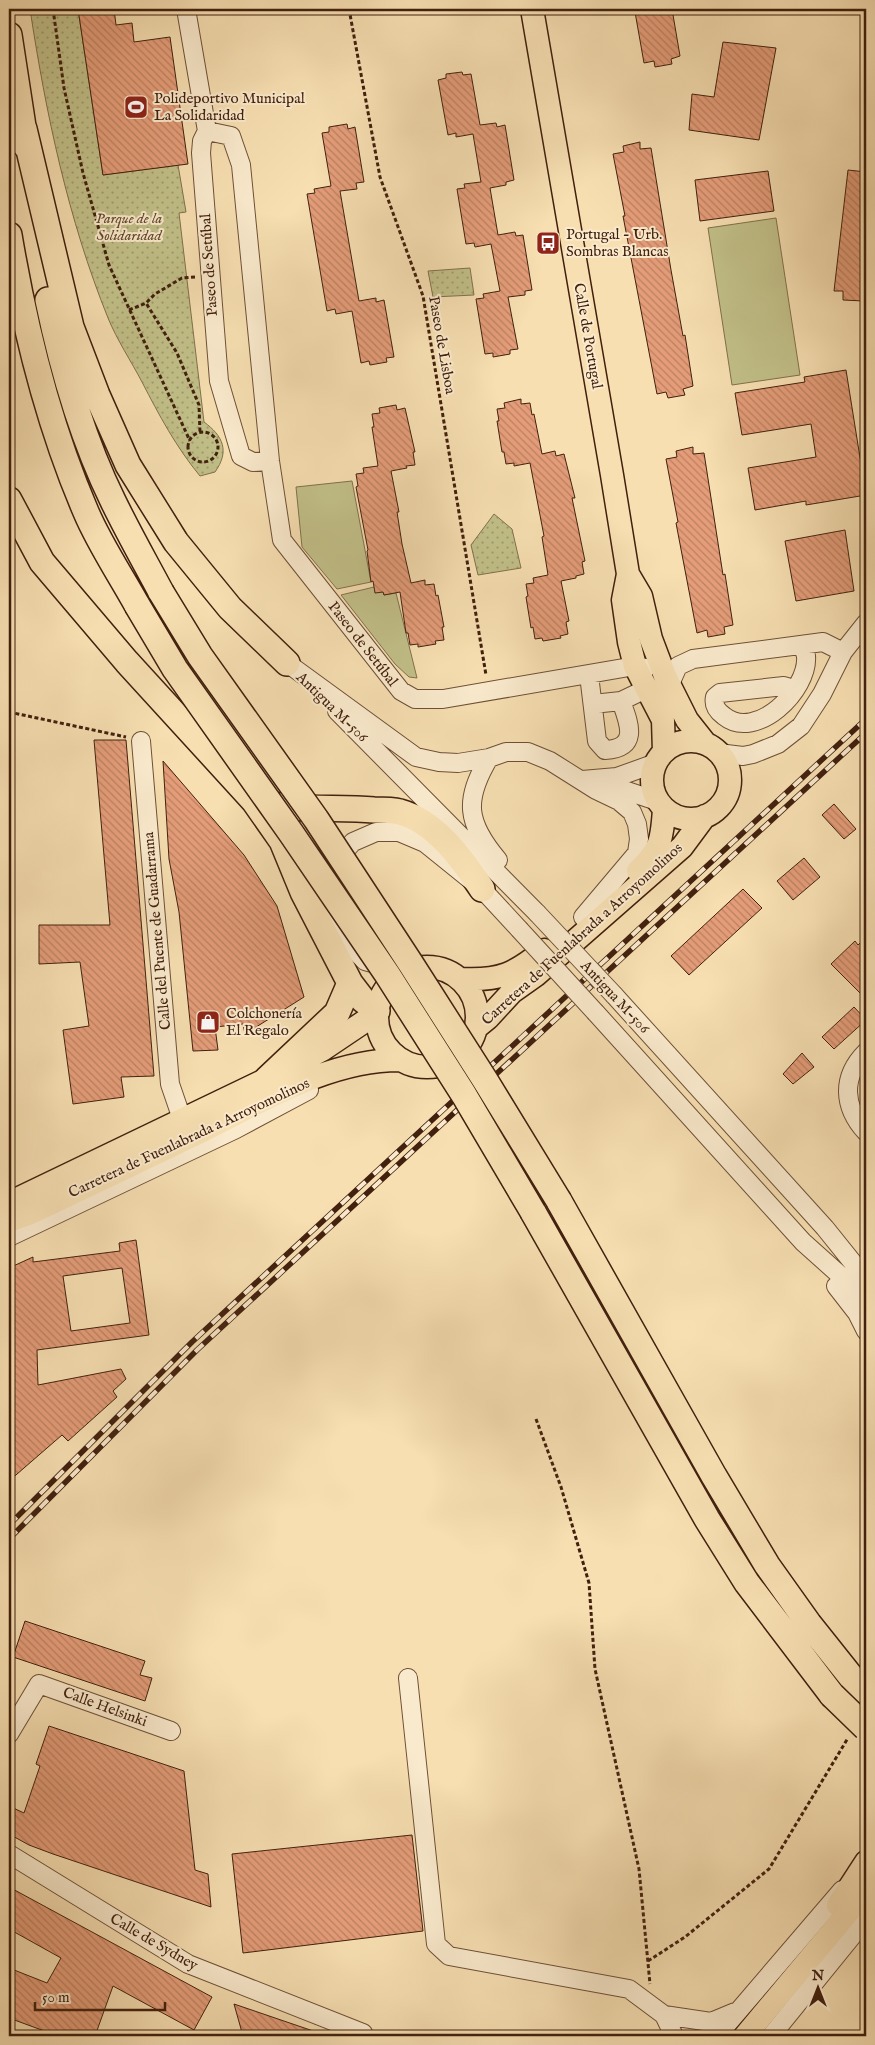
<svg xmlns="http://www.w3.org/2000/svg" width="875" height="2045" font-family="'IM FELL English',serif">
	<defs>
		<pattern id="park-dots" width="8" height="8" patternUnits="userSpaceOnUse" patternTransform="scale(1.25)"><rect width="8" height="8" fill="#c2c089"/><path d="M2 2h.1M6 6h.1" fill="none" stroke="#9f9c6e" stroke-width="1.8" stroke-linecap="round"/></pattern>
		<pattern id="building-back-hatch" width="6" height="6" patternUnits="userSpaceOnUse" patternTransform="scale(1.25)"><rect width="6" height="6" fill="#e59d79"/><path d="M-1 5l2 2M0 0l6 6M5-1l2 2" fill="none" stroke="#bb8062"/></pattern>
	</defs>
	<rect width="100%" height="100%" fill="#f7dfb2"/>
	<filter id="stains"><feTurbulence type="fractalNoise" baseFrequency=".004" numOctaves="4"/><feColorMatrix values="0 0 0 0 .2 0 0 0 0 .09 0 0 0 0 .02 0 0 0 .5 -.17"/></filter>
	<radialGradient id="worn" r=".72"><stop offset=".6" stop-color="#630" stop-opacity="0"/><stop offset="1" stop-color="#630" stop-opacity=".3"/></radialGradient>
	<!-- green -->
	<path fill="#c2c089" stroke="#82704c" d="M776,218L800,375L732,385L708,228Z
		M352,481L371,582L337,589L302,547L296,487Z
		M374,587L383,592L384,595L396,593L417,678L409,677L395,664L341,595Z"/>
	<!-- park -->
	<path fill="url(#park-dots)" stroke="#82704c" d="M30,9H78L103,175L178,165L186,212L179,213L204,422C223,436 230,451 215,472L200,476C176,447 159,415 142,382C131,361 117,340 108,318C68,219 46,114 30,9Z
		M470,268L474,295L433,297L428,271Z
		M494,514L512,529L521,568L478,575L471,545Z"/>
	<!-- building -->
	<path fill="url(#building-back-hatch)" stroke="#41200e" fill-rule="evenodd" d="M78,9H114L116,25L132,23L134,42L170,37L188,164L103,175Z
		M645,9H672L680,56L671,59L672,64L655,67L654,61L644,63L635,12Z
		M723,42L776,48L759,140L689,130L692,94L714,97Z
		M462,72L463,75L471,74L480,125L496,123L497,127L505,125L514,180L506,182V185L490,188L498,235L515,232L516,236L523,235L532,290L525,291V295L508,297L518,349L510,350V354L493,357V353L485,354L476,299L484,298L483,294L500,291L491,244L475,247L474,243L466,244L457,189L465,188L464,184L481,182L473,134L456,137V133L448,135L438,80L446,78V74Z
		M347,124L348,129L355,127L364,182L356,183L357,189L340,191L359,301L376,298V302L384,300L394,357L386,358L387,362L370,365L369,361L361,363L352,311L336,314L335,309L327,311L307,194L315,193L314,189L331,186L322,133L329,132V127Z
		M640,142V149L651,148L671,270L683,336L685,335L693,386L683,389L685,395L668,398L666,392L657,394L623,216H625L613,154L624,152L623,146Z
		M848,170L866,172V296H864V301L843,300V291H834Z
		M768,171L774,211L700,221L695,180Z
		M846,370L866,495L806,505V501L755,510L748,468L816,457L811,424L742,435L735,393L805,382L804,377Z
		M521,399V404L530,403L532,415L534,414L542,454L555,451L556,456L564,454L575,498H572L585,561L582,562L584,574L576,576V578L561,581L569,621L566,622L568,634L560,636L561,638L543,641L542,638L535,639L533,627L531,628L526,597L528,596L526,584L534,583L533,578L548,575L542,537L544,536L530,463L514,466V463L506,464L504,452H502L497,421H499L497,409L505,408L504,403Z
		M396,405L397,410L405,408L415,452H413L415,465L406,466L407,468L391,471L399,512H397L402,544L411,583L425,580V585L434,584L436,596L438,595L444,627H442L444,640L435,641L436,644L418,647V644L410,645L408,633H406L400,592L384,595L383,592L375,593L373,581L371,582L367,551L368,550L356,487L358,486L356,474L364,473L363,468L378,466L372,427H374L372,414L380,413L379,408Z
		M693,447V454L704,453L723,575L725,574L733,625L724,627L725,634L708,637L707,630L697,633L676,523L678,522L666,459L677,457L676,451Z
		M845,530L854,591L796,601L785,541Z
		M94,740H126L154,1076L121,1077L124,1097L73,1104L63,1030L89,1026L80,962L39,964V925H110Z
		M163,761L244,855L277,906L304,997L245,1034L243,1024L215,1027L218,1050L193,1051L179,912L169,859Z
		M834,804L856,829L844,839L822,815Z
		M804,858L820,877L793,900L777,881Z
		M743,889L762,908L689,975L671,956Z
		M866,938V999L831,964L855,941L858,945Z
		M854,1007L866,1020L834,1049L822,1037Z
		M802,1053L814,1067L793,1084L783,1074Z
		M136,1240L149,1335L37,1350L38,1385L121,1369L126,1379L113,1391L117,1397L68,1441L62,1435L9,1481V1268L33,1257V1262L120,1251L119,1243ZM122,1268L130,1323L71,1331L63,1276Z
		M25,1621L145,1661L140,1675L152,1678L145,1701L13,1657Z
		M49,1726L184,1771L195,1870L208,1874L211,1907L53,1854L29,1845L9,1834V1806L24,1813L40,1766L36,1764Z
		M412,1835L423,1931L243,1953L232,1854Z
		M9,1887L212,1997L194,2030L113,1986L95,2036H58L9,2018V1968L47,1983L61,1958L9,1929Z
		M234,2004L322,2034L321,2036H243Z"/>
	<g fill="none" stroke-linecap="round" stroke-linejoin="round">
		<!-- minor casing -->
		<g stroke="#6e5037" stroke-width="20">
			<path id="minor" d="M186,9L207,131L202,141L201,153L219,381L241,456L253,462L270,461
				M207,131L231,136L241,165L270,461L282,540L401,691L415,699H443L635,666L646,668
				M287,663L416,757L439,762L458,763L489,758L506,752H528L550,761L596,790L619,801L632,812L637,824L639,839L637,853L583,917
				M589,675L597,741L605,750C640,748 629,723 621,701
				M670,684L678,666L693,659L823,642L843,652
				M794,689L784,686L720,693L715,697C713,706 717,711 724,716C756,742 809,690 806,656C805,652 803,648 802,645
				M593,704L621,701L646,689
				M337,711L537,913
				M141,741L170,1084L182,1119
				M718,753L743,756L753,754L778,744L801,726L822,694L843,652L866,623
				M489,758C464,800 466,822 498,860
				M582,780L617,777L656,763
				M602,790L627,791L657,801
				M376,964L365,961L348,943L334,907L331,881L338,858L353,842L376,832H399L425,843L482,889L519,929
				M614,995L825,1228L866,1279
				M596,1013L803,1242L842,1277L866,1304
				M866,1052C841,1077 843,1107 866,1132
				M9,1237L236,1129L309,1090
				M836,1286L857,1313L866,1331
				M408,1678L436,1944L449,1956L629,1989L664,2015
				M9,1734L39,1684L171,1731
				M9,1854L188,1964L363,2033L364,2036
				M674,2036L664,2015L711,2022L735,2012
				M717,2036L842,1890
				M771,2036L866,1919"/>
		</g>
		<!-- major casing -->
		<g stroke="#41200e" stroke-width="25">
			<path id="major" d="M532,9L612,475L628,574L623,600L629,642L635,666L663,720L664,752
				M628,574L641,596L651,639L665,676L687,720L706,744
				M652 780a39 39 0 1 1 78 0a39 39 0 1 1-78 0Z
				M638,871C661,849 662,840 664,809
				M377 1017a50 50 0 1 1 100 0a50 50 0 1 1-100 0Z
				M461,979C500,981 515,974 544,950
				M477,1027L488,1018L512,992L536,975L682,847L705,816
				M9,1203L267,1079L322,1050L377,1013
				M9,1221L26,1215C82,1189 138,1162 194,1135C259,1104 327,1059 402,1060
				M838,1905L866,1862
				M745,2036L866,1891"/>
		</g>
		<!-- highway casing -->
		<g stroke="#41200e" stroke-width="28">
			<path id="highway" d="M9,35L26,146
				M24,129L71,327L97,395L128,465L176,542L230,608L287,663
				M9,235C25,330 48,424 86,512C99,543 121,576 137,605
				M48,300C62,368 82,438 113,501C128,532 145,562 161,592
				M9,500L42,562L127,662L254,801L282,841L303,892L350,983L363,1000L377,1011
				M256,802C295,811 334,807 374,810C382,810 392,810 400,812C436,822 462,859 482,889
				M267,1079L337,1013L350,983
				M559,1201L714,1476L767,1565L809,1624L852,1678L866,1692
				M533,1212L707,1519L747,1583L832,1695"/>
		</g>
		<!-- path -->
		<path stroke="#41200e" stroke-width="3" stroke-dasharray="4 2.5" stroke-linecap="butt" d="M53,9L64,88L83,173L109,265L190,441
			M349,9L380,177L423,296L486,675
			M195,277L182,278L155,294L146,303L177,353L199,405L200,433
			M129,310L146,303
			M188 447a15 15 0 1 1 30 0a15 15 0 1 1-30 0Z
			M9,712L126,737
			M536,1419L561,1487L589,1583L595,1669L639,1869L650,1984
			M648,1961L685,1937L769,1869L848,1738"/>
		<!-- minor -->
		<use href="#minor" stroke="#faeacd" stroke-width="18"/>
		<!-- major -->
		<use href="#major" stroke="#f7dfb2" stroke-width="22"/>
		<!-- highway -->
		<use href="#highway" stroke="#f7dfb2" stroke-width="25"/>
		<!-- rail casing -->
		<g stroke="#41200e" stroke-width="5.5">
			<path id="rail" d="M9,1525L192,1342L866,719
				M9,1539L197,1350L866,733"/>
		</g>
		<!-- rail -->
		<use href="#rail" stroke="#faeacd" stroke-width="4" stroke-dasharray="11" stroke-linecap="butt"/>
		<!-- minor-bridge casing -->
		<g stroke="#6e5037" stroke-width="20" stroke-linecap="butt">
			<path id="minor-bridge" d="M537,913L614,995
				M519,929L596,1013"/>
		</g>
		<!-- highway-bridge casing -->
		<g stroke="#41200e" stroke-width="28" stroke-linecap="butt">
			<path id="highway-bridge" d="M161,592L200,656L316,819L411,964L485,1080L559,1201
				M137,605L175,669L291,833L387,974L464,1095L533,1212
				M832,1695L866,1728"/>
		</g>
		<!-- minor-bridge -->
		<use href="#minor-bridge" stroke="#faeacd" stroke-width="18"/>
		<!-- highway-bridge -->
		<use href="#highway-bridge" stroke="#f7dfb2" stroke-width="25"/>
	</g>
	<!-- icons -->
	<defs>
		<g id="stadium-square" transform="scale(1.25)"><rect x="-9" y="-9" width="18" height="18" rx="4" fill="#8f2418" stroke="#faeacd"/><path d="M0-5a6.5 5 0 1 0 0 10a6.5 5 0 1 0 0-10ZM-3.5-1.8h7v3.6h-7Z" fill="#fff"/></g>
		<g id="bus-square" transform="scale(1.25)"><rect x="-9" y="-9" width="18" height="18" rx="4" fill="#8f2418" stroke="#faeacd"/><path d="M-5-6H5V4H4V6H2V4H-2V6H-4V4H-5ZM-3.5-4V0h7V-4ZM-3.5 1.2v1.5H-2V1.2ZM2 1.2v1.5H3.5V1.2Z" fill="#fff"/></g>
		<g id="shop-square" transform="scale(1.25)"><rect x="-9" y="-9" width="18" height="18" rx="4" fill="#8f2418" stroke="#faeacd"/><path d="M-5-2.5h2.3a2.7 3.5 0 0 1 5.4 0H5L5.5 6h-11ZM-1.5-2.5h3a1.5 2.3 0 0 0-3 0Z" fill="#fff"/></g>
	</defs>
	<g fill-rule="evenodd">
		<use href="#stadium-square" x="136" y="107"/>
		<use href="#bus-square" x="548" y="243"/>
		<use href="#shop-square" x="208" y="1022"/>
	</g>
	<g text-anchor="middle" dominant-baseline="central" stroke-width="4" stroke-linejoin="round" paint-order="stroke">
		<!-- poi labels -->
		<g font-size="15" fill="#41200e" stroke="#faeacd" text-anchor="start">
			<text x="154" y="98">Polideportivo Municipal<tspan x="154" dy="17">La Solidaridad</tspan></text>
			<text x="566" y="234">Portugal - Urb.<tspan x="566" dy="17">Sombras Blancas</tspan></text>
			<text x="226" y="1013">Colchonería<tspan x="226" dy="17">El Regalo</tspan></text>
		</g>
		<!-- park labels -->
		<g font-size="15" font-style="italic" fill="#61482d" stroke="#faeacd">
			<text x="129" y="218">Parque de la<tspan x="129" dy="17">Solidaridad</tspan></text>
		</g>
		<!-- street labels -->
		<g font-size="15" fill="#41200e" stroke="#faeacd">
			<text transform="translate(209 265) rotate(-94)">Paseo de Setúbal</text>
			<text transform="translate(588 336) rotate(80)">Calle de Portugal</text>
			<text transform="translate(442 345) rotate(80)">Paseo de Lisboa</text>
			<text transform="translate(363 644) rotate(52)">Paseo de Setúbal</text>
			<text transform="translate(332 707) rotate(44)">Antigua M-506</text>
			<text transform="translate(157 931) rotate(-95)">Calle del Puente de Guadarrama</text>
			<text transform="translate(582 934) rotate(-42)">Carretera de Fuenlabrada a Arroyomolinos</text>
			<text transform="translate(615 997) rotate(47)">Antigua M-506</text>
			<text transform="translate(189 1138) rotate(-25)">Carretera de Fuenlabrada a Arroyomolinos</text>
			<text transform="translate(105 1707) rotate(20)">Calle Helsinki</text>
			<text transform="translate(154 1942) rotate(30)">Calle de Sydney</text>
		</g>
	</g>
	<!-- margin -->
	<rect width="875" height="2045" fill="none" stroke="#f7dfb2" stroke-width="30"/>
	<rect x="10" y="10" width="855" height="2025" fill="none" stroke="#41200e" stroke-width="2.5"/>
	<rect x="15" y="15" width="845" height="2015" fill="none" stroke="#41200e"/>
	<!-- north arrow -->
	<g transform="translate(818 1988)" stroke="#faeacd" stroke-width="4" paint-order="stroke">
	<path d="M0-4L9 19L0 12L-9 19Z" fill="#41200e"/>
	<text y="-8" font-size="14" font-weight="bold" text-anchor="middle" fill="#41200e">N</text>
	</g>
	<!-- scale -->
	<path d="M35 2002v8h130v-8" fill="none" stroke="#41200e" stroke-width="2.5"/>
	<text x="42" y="2002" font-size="15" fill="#41200e" stroke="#faeacd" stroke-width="4" paint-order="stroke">50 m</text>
	<rect width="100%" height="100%" filter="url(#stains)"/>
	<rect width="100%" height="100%" fill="url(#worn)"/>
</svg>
